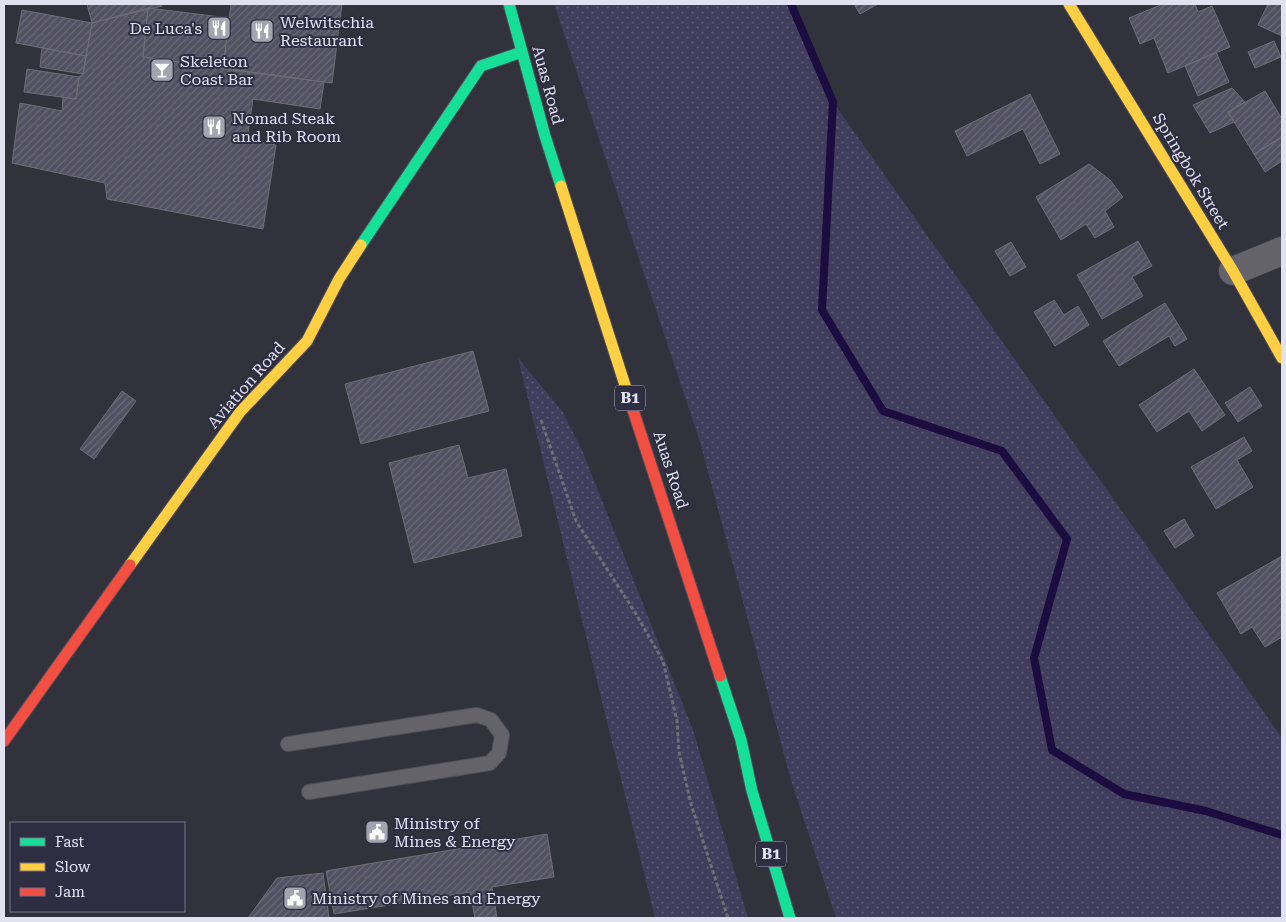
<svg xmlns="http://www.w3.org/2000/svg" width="1286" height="922" font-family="'Roboto Serif',serif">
	<defs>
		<pattern id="grass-dots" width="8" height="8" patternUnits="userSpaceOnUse" patternTransform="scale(1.25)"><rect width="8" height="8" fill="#413d5c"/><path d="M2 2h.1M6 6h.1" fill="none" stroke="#5c5974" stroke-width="1.8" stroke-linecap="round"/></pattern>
		<pattern id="building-hatch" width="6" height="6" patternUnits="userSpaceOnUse" patternTransform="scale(1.25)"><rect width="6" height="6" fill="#535161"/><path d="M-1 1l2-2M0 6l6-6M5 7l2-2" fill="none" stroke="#6b6a78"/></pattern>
	</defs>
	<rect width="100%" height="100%" fill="#32323c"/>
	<!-- grass -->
	<path fill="url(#grass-dots)" d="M554,4H791L833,102L1282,738V918H836L791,780L700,442Z
		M518,358L562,411L582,450L693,730L748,918H655Z"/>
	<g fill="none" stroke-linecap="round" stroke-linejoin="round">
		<!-- stream -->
		<path stroke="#1b0d3f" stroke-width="8" d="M791,4L833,102L822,310L883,411L1002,451L1067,539L1034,658L1052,750L1124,794L1206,811L1282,835"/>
	</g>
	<!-- building -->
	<path fill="url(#building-hatch)" stroke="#6e6d77" d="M87,4H161L162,6L92,23Z
		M231,4H342L332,83L223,69Z
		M854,4H878L860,14Z
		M1163,4H1195L1198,12L1212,6L1230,47L1168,73L1154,38L1140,44L1129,18Z
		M1268,4H1282V36L1258,25Z
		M148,8L143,57L324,82L320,109L253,99L247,140L276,145L263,229L107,199L105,183L12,163L20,103L62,111L63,97L76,99L79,77L83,74L92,23Z
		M148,8L229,18L223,69L143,57Z
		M22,10L92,23L86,56L16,43Z
		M1274,41L1281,57L1255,68L1248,52Z
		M42,48L86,56L83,74L40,67Z
		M1216,52L1229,82L1198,96L1185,66Z
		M27,69L79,77L76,99L24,92Z
		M1232,88L1245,102L1228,112L1234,122L1210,133L1193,105Z
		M1265,91L1282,119V137L1254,154L1228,112Z
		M1030,94L1060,154L1040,164L1023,129L967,156L955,131Z
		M1282,137V161L1265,172L1254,154Z
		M1089,164L1110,180L1123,197L1105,211L1114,227L1095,238L1086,224L1061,240L1036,197Z
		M1138,241L1152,266L1132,277L1143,296L1102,319L1077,275Z
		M1011,242L1026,267L1010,276L995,251Z
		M1054,300L1064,315L1078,306L1089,325L1055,346L1034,312Z
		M1165,303L1187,339L1175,346L1169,336L1119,366L1103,341Z
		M473,351L489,411L361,444L345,384Z
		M1194,369L1225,415L1202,431L1189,411L1157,432L1139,405Z
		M1250,387L1262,406L1238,422L1225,403Z
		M122,391L136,401L94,459L80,449Z
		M1244,437L1252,451L1237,460L1253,487L1216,509L1191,467Z
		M459,445L468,478L506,469L522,536L414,563L389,463Z
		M1184,519L1194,536L1175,548L1164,531Z
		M1282,556V637L1265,647L1252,627L1241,634L1217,593Z
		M547,834L554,877L492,887L497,918H475L470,892L334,914L326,871Z
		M323,873L329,918H248L277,878Z"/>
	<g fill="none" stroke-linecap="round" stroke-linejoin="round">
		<!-- lane casing -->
		<g stroke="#4f4e58" stroke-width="16">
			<path id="lane" d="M288,744L477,715L491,720L502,735L499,753L490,763L309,792"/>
		</g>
		<!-- street casing -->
		<g stroke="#4f4e58" stroke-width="29">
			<path id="street" d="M1233,271L1282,251"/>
		</g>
		<!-- fast casing -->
		<g stroke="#4f4e58" stroke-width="13">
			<path id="fast" d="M509,4L545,136L561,186
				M361,245L481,66L522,52
				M720,676L741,740L752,791L790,918"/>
		</g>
		<!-- slow casing -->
		<g stroke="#4f4e58" stroke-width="13">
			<path id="slow" d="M1069,4L1233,271L1282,358
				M561,186L632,407
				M130,565L240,412L307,341L339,279L361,245"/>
		</g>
		<!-- jam casing -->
		<g stroke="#4f4e58" stroke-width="13">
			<path id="jam" d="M632,407L720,676
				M4,741L130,565"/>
		</g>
		<!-- path -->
		<path stroke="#6f6f77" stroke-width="3" stroke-dasharray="4 2.5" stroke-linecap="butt" d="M541,420L576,521L636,614L663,661L677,721L679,752L691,804L728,918"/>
		<!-- lane -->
		<use href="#lane" stroke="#64636c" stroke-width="14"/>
		<!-- street -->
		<use href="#street" stroke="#64636c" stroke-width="28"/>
		<!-- fast -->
		<use href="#fast" stroke="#16e098" stroke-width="11"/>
		<!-- slow -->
		<use href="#slow" stroke="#ffcf43" stroke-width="11"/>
		<!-- jam -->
		<use href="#jam" stroke="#f24e42" stroke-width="11"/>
	</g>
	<!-- icons -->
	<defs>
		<g id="restaurant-square" transform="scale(1.25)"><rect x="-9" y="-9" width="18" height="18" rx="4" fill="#a4a4b0" stroke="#2f2d41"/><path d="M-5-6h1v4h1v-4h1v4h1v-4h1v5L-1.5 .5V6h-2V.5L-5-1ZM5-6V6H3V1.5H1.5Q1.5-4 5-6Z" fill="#fff"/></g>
		<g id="bar-square" transform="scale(1.25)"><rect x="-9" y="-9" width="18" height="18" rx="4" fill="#a4a4b0" stroke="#2f2d41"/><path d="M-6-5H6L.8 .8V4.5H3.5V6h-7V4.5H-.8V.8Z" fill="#fff"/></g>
		<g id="civic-square" transform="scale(1.25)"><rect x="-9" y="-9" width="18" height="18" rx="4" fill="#a4a4b0" stroke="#2f2d41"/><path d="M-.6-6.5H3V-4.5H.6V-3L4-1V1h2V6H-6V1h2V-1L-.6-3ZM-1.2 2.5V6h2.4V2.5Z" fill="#fff"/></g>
	</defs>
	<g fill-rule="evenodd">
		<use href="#restaurant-square" x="219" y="28"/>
		<use href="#restaurant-square" x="262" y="31"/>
		<use href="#bar-square" x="162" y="70"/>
		<use href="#restaurant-square" x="214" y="127"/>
		<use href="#civic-square" x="377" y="832"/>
		<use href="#civic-square" x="295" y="898"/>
	</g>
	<g text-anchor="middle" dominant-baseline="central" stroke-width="4" stroke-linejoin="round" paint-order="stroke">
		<!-- shield labels -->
		<g fill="#2f2d41" stroke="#acabbb" stroke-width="1">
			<rect x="615" y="385.5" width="30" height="25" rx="4"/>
			<rect x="756" y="841.5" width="30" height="25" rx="4"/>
		</g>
		<g font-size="15" font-weight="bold" fill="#e2e1ef">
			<text x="630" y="398">B1</text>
			<text x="771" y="854">B1</text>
		</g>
		<!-- poi labels -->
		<g font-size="16" fill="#e2e1ef" stroke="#2f2d41" text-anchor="start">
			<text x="280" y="22">Welwitschia<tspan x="280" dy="18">Restaurant</tspan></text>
			<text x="202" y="28" text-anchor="end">De Luca's</text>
			<text x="180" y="61">Skeleton<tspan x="180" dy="18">Coast Bar</tspan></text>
			<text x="232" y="118">Nomad Steak<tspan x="232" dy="18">and Rib Room</tspan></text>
			<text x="394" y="823">Ministry of<tspan x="394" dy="18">Mines &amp; Energy</tspan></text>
			<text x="312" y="898">Ministry of Mines and Energy</text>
		</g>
		<!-- street labels -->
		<g font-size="16" fill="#e2e1ef" stroke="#2f2d41">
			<text transform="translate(548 85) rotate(75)">Auas Road</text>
			<text transform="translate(1191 171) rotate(59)">Springbok Street</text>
			<text transform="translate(246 385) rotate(-49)">Aviation Road</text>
			<text transform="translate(671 470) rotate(72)">Auas Road</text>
		</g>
	</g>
	<!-- border -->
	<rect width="1286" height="922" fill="none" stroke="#e2e1ef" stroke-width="10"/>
	<!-- legend -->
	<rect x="10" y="822" width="175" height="90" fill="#2f2d41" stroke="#777587"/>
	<rect x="20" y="838" width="25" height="8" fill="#16e098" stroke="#777587"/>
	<text x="55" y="847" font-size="15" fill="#e2e1ef">Fast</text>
	<rect x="20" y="863" width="25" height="8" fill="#ffcf43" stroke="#777587"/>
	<text x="55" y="872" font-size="15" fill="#e2e1ef">Slow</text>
	<rect x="20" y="888" width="25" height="8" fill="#f24e42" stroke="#777587"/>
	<text x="55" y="897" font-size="15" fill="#e2e1ef">Jam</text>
</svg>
